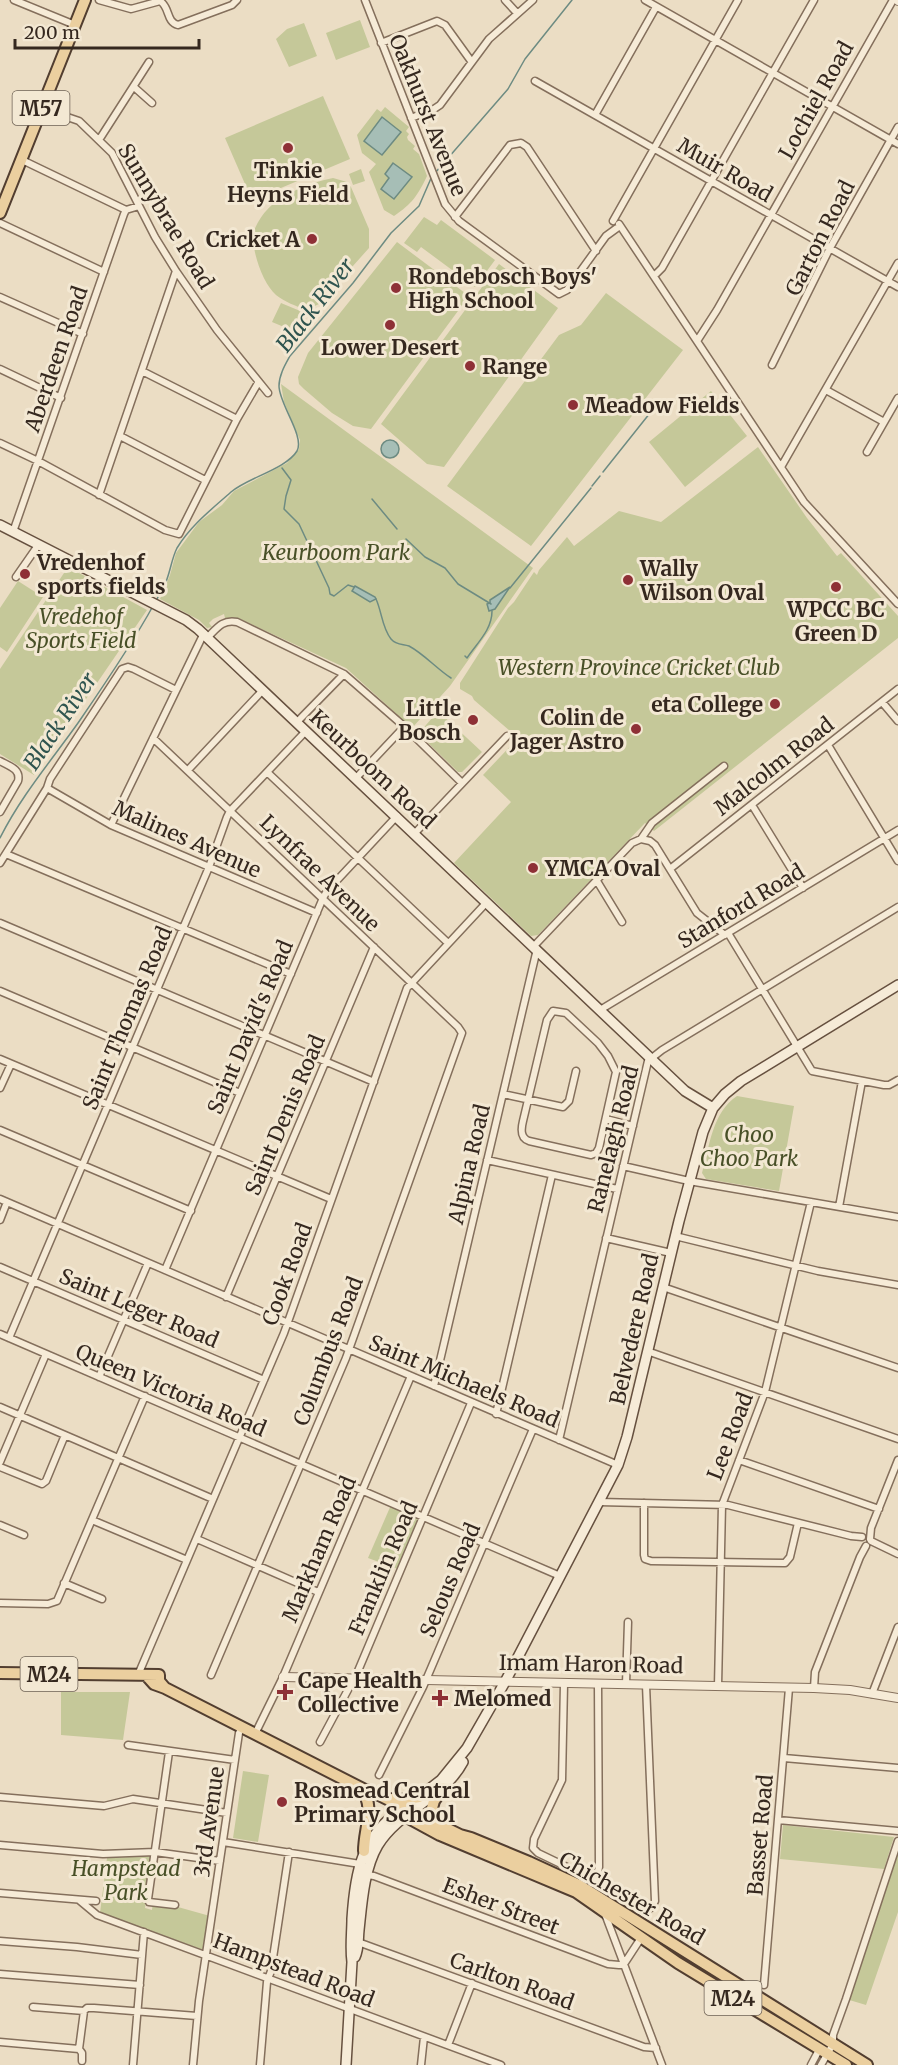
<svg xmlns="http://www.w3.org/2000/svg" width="898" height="2065" font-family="Merriweather,serif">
	<rect width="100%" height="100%" fill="#ebddc4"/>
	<!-- green -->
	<path fill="#c5c899" d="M360,20L370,47L336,60L326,33Z
		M304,23L317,56L289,67L276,39L287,29Z
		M323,96L350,159L252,200L225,138Z
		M385,107L409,127L406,131L409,134L407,137L408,140L415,146L413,149L419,154L427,176C418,195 412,204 394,216L384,210L369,172L376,164L362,153L357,135L377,109L381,112Z
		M361,169L365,181L353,185L349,174Z
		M333,178L347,182L351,187L369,229V248L319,304L306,310C296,306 285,302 276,295C263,284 250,248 254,231C256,225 262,215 266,211C282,193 310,183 333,178Z
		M424,217L437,225L441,220L495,260L475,287L421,247L417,252L404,243Z
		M397,242L469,296L371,429L353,426L332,413L304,389L299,384L298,377L308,353Z
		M499,264L558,308L444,467L427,464L381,424Z
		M606,293L683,350L531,546L447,486L559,335L581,325Z
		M281,303L305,313L296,332L272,322Z
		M281,384L533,568L450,686L412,728L346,668L238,618H225L224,614L213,619L209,623L212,627L207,628L199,620L160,599L170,575L176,553L199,522L222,505L234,491L287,463L299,449L300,440L284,402Z
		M711,391L747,436L685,487L649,442Z
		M758,447L807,518L837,556L841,553L898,616V638L654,831L645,823L538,935L531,936L454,863L511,802L483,775L518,738L474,700L472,696L460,689V683L508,608L514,602L534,572L537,575L539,570L567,537L574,546L619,511L661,522Z
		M68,567L147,610L34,775L0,754V669Z
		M18,581L43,597L7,652L0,647V608Z
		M438,711L482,752L462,772H458L420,735V732Z
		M737,1096L794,1106L779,1191L706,1179L702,1173C710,1145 712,1113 737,1096Z
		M391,1505L419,1517L398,1569L368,1558Z
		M61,1692H130L123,1740L61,1735Z
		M243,1771L269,1775L258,1842L233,1838Z
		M783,1825L894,1837L884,1869L780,1859Z
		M898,1841V1912L866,2005L846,1999Z
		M153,1856L145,1908L152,1910L153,1900L210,1916L204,1950L100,1913L107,1858Z"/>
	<!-- water -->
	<path fill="#a6beb6" stroke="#6d8b82" stroke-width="1.5" d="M382,117L401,132L382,155L364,141Z
		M393,163L412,177L394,199L381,189L389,178L385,174Z
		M381 449a9 9 0 1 1 18 0a9 9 0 1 1-18 0Z
		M355,586L375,597L376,599L370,602L352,591Z
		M510,587L495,609L489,611L487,604L490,603V600Z"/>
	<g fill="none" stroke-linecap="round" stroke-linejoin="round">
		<!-- stream -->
		<path stroke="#6d8b82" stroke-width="1.5" d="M435,173L508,89L525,59L572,0
			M282,468L291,480L286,496L284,509L299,524L329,588L330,594L334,596L348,585L354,587
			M603,472L650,413
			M592,486L600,476
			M372,499L397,529
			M406,539L425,557L445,568L458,584L491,604
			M510,588L591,488
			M157,599C160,592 165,586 167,579C171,568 172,558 177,548C191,525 212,509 231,492C247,478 286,469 297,451C305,436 279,404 279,386C279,375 285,365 290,356L353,283L391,233L419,206L432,176
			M376,599C382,612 382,628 391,639C396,645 402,644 409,646C424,654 437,669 451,678
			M465,656L467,658C477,643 492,630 492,611
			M0,838C21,796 51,761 78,723C104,685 131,646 153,606"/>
		<!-- minor casing -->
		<g stroke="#846f5c" stroke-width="9">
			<path id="minor" d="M14,0L75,25
				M99,0L131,9L160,1C170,7 166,22 178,25L232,5L237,0
				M365,0L445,204L459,221L559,294L567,290L606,236L617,228
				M505,0L517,13
				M645,0L898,144
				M381,43L437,21L445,25L471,61
				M535,81L898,287
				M134,87L152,103
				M41,108L79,121L112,153L155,237L176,271L217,330L268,393
				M595,115L656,7
				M411,118L434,109L440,105L489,39L533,0
				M99,140L149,62
				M20,159L126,210
				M455,217L510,145L521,143L527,147L596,251
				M613,221L738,0
				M0,223L104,272
				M619,224L804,502L898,604
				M654,276L662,268L814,0
				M0,297L83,334
				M697,341L717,310L893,0
				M772,365L830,248L898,127
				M0,369L61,398
				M142,371L237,419
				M826,390L884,422
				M120,436L205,480
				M0,443L38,461L165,530L179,534L237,419L258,383
				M867,452L898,398
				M781,467L898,263
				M99,495L176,271
				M13,532L124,214L126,210L139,206
				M16,577L39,544
				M208,637C217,628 223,619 237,622L344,674L406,728L462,783
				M882,702L898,721
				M297,722L344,674
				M153,738L458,1027L462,1033L346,1358L211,1675
				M828,745L898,861
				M0,761C9,766 21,769 18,781L0,812
				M188,770L263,690
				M267,772L448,943
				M356,778L404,727
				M47,788L111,825L317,913
				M752,805L803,888
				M111,825L204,633
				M415,833L507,736
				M641,839L650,841L655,845L697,913L725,935
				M6,854L291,974
				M0,863L47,788L50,779L122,669L128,667L134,669L176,690
				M670,869L898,689
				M597,881L622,922
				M0,923L374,1082
				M728,933L812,1071L884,1085H889L898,1080
				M534,946L632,843L641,839L652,823L724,766
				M0,991L240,1093
				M600,1010L898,830
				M553,1011L566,1013L598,1043L608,1056L616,1072L599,1148L596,1153L591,1155L529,1141C520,1138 521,1129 523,1121L547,1020Z
				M0,1059L331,1199
				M0,1088L11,1064
				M503,1094L563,1107L569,1101L576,1071
				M606,1119L633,1126
				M0,1130L191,1211
				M487,1160L617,1189
				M623,1166L689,1181L898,1217
				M0,1199L618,1465
				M839,1207L862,1081
				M0,1220L7,1202
				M675,1236L818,1271L898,1285
				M606,1238L671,1253
				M0,1267L264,1380
				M165,1270L323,898L327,891L397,816
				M663,1287L898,1368
				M226,1297L374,947
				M0,1334L560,1576
				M9,1338L209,867L227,817L230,811L306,731
				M647,1351L898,1439
				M99,1377L148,1263
				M434,1386L537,949
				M0,1407L213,1499
				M496,1414L552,1175
				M559,1440L648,1061L662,1050L898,907
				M739,1460L879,1509
				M0,1462L46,1354
				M0,1467L42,1484L46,1481L65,1435
				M599,1502L728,1505L851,1536L862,1537
				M644,1503V1555L645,1559L651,1561L785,1563L790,1557L798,1523
				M92,1520L187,1560
				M0,1525L24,1535
				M197,1539L318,1592
				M870,1539L871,1528L898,1460
				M871,1541L898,1554
				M64,1583L102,1599
				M0,1603L48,1604L57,1601L145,1396
				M138,1675L284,1333L407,988L487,902
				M564,1684L562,1780L534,1839L533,1848L538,1853L596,1881L645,1910L651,1908L655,1901L646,1685
				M626,1684L628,1622
				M718,1686L722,1505L765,1392L811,1202
				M814,1688L815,1672L860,1557L866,1546
				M872,1694L898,1627
				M255,1734L283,1677L411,1376
				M320,1742L358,1671L471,1403
				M128,1745L235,1760
				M169,1752L148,1899L149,1902L175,1905
				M784,1758L898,1768
				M379,1775L423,1687L533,1429
				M0,1797L104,1806L133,1799L227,1813
				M778,1820L898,1831
				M223,1842L360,1864
				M0,1845L103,1854L155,1852L220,1861
				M367,1875L374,1876L608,1964L619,1965L624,1964
				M596,1881L599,1867L598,1684
				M0,1893L96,1901
				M79,1900L97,1915L501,2065
				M605,1914L662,2065
				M0,1941L77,1947L142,1955
				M358,1942L644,2047L656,2048
				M624,1964L641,1938
				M0,1974L140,1985
				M764,1985L789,1688
				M33,2007L84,2011L87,2008H94L197,2016
				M0,2042L79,2049
				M448,2045L472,1983
				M82,2061V2053L79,2049L84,2011
				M133,2065L144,1932
				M193,2065L199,2001L239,1733L242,1727
				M260,2065L267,1982L271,1971L289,1852
				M421,2065L424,2037
				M811,2065L820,2048
				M821,2065L833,2044V2035L846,1999L898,1841"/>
		</g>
		<!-- tertiary casing -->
		<g stroke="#846f5c" stroke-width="10">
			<path id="tertiary" d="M897,0L898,1
				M283,1677L814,1688L850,1690L898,1698"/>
		</g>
		<!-- secondary casing -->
		<g stroke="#66503f" stroke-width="12">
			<path id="secondary" d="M0,525L186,620L198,629L685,1091L713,1108
				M414,1801L441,1780L467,1748L505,1682L618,1465L627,1437L679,1221L703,1132L713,1108L725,1094L741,1081L898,985
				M355,1957C359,1949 358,1939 359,1930C362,1902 364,1869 378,1845C400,1810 444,1798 463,1762
				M346,2065L352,1962C350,1947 352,1933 352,1919C355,1872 361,1837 402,1809"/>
		</g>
		<!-- primary casing -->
		<g stroke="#523e30" stroke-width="14">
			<path id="primary" d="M0,213L85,0
				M0,1673L159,1675V1681L165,1688
				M146,1675L154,1684L165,1688L365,1790L371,1791L460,1835L471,1838L529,1862L579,1885L867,2065
				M361,1788C376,1808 364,1828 364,1851
				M443,1788L434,1801L432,1808L437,1817L446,1823
				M392,1799L401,1800L419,1797
				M396,1811L440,1835L576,1892L678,1963L846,2065"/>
		</g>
		<!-- minor -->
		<use href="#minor" stroke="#f6ebd7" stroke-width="6"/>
		<!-- tertiary -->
		<use href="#tertiary" stroke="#f6ebd7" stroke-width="8"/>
		<!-- secondary -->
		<use href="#secondary" stroke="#f6ebd7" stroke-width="9"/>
		<!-- primary -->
		<use href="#primary" stroke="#ebcf9f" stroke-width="10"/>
	</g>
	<!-- markers -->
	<g fill="#8e3036" stroke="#f3e8d3" stroke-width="2">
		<circle cx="288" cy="148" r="6"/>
		<circle cx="312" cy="239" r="6"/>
		<circle cx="396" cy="288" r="6"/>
		<circle cx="390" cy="325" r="6"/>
		<circle cx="470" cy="366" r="6"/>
		<circle cx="573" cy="405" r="6"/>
		<circle cx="25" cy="574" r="6"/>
		<circle cx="628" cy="580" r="6"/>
		<circle cx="836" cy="587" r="6"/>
		<circle cx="775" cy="704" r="6"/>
		<circle cx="473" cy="720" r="6"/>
		<circle cx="636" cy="729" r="6"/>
		<circle cx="533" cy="868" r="6"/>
		<path d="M282 1683h6v6h6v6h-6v6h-6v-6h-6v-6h6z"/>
		<path d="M437 1689h6v6h6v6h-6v6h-6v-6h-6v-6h6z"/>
		<circle cx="282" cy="1802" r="6"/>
	</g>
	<g text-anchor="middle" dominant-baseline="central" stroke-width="6" stroke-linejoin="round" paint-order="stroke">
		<!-- shield labels -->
		<g fill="#f3e8d3" stroke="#6e6255" stroke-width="1.5">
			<rect x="12.5" y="91" width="57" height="34" rx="4.5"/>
			<rect x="20.5" y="1657" width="57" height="34" rx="4.5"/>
			<rect x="704.5" y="1981" width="57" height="34" rx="4.5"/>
		</g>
		<g font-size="20" font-weight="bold" fill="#35281f">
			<text x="41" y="108">M57</text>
			<text x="49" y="1674">M24</text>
			<text x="733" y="1998">M24</text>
		</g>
		<!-- street labels -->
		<g font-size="21" fill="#35281f" stroke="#f3e8d3">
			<text transform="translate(816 100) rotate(-61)">Lochiel Road</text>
			<text transform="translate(428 115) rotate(68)">Oakhurst Avenue</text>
			<text transform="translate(725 170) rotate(30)">Muir Road</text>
			<text transform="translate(166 216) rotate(59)">Sunnybrae Road</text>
			<text transform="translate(820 238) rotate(-63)">Garton Road</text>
			<text transform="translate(56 359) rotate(-71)">Aberdeen Road</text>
			<text transform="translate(774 766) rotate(-38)">Malcolm Road</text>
			<text transform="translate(373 769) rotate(43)">Keurboom Road</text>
			<text transform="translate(187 839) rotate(24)">Malines Avenue</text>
			<text transform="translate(320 873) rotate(44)">Lynfrae Avenue</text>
			<text transform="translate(741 906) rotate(-31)">Stanford Road</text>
			<text transform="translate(127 1018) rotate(-67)">Saint Thomas Road</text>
			<text transform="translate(250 1027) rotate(-67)">Saint David's Road</text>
			<text transform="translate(285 1115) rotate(-67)">Saint Denis Road</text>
			<text transform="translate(613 1139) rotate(-76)">Ranelagh Road</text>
			<text transform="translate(469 1164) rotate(-77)">Alpina Road</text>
			<text transform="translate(287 1274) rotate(-70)">Cook Road</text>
			<text transform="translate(139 1308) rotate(23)">Saint Leger Road</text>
			<text transform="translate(634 1329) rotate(-77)">Belvedere Road</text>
			<text transform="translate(328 1351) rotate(-69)">Columbus Road</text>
			<text transform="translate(464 1381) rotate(23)">Saint Michaels Road</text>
			<text transform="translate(171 1390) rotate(23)">Queen Victoria Road</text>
			<text transform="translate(730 1436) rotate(-69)">Lee Road</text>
			<text transform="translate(319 1549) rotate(-67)">Markham Road</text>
			<text transform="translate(383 1568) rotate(-67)">Franklin Road</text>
			<text transform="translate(450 1580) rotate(-67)">Selous Road</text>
			<text transform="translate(591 1664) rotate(1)">Imam Haron Road</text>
			<text transform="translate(209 1822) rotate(-82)">3rd Avenue</text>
			<text transform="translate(760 1835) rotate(-85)">Basset Road</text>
			<text transform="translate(632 1898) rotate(30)">Chichester Road</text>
			<text transform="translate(501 1906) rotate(21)">Esher Street</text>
			<text transform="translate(294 1970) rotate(21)">Hampstead Road</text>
			<text transform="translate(512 1981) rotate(20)">Carlton Road</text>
		</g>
		<!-- poi labels -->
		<g font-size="21" font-weight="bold" fill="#35281f" stroke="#f3e8d3" text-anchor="start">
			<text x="288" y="170" text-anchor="middle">Tinkie<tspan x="288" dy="24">Heyns Field</tspan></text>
			<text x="300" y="239" text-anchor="end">Cricket A</text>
			<text x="408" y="276">Rondebosch Boys'<tspan x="408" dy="24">High School</tspan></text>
			<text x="390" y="347" text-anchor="middle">Lower Desert</text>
			<text x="482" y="366">Range</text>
			<text x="585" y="405">Meadow Fields</text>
			<text x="37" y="562">Vredenhof<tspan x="37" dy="24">sports fields</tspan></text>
			<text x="640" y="568">Wally<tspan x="640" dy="24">Wilson Oval</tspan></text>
			<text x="836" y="609" text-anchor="middle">WPCC BC<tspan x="836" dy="24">Green D</tspan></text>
			<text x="763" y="704" text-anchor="end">eta College</text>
			<text x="461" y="708" text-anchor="end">Little<tspan x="461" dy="24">Bosch</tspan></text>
			<text x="624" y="717" text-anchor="end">Colin de<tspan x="624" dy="24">Jager Astro</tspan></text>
			<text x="545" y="868">YMCA Oval</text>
			<text x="298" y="1680">Cape Health<tspan x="298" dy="24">Collective</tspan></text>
			<text x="454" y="1698">Melomed</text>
			<text x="294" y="1790">Rosmead Central<tspan x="294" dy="24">Primary School</tspan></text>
		</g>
		<!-- park labels -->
		<g font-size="21" font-style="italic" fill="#485027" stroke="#f3e8d3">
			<text x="336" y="552">Keurboom Park</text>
			<text x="81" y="616">Vredehof<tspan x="81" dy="24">Sports Field</tspan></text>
			<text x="639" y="667">Western Province Cricket Club</text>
			<text x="749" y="1134">Choo<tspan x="749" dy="24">Choo Park</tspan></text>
			<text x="126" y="1868">Hampstead<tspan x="126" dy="24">Park</tspan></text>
		</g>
		<!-- water labels -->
		<g font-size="22" font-style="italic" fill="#2f544f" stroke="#f3e8d3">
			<text transform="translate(315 305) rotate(-52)">Black River</text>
			<text transform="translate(60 721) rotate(-56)">Black River</text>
		</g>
	</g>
	<!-- scale -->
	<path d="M15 39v9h184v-9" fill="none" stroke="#35281f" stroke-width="3"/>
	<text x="24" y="39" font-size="18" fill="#35281f" stroke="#f3e8d3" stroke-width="4.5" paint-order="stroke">200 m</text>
</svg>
